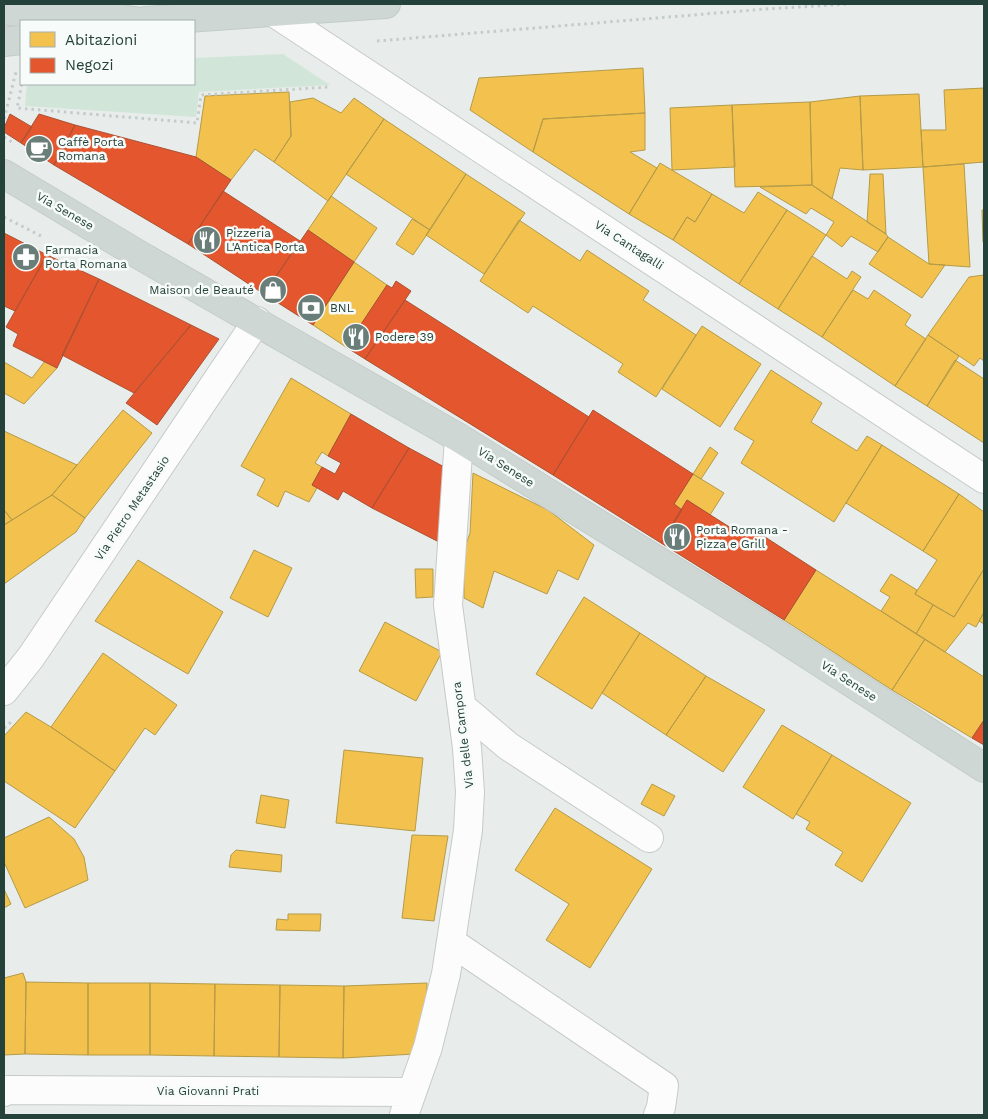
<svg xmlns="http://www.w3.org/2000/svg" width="988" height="1119" font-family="'Work Sans',sans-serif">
	<rect width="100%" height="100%" fill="#e8edeb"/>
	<!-- green -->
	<path fill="#d1e6d8" d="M283,54L330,85L199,92L196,117L25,106L27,84H194V58Z"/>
	<!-- homes -->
	<path fill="#f2c14e" stroke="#b49b48" d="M643,68L645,113L543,119L533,152L470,110L479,78Z
		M984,88V162L923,167L921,130H946L944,90Z
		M289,92L291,136L274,162L255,149L231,180L196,157L205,96Z
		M919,94L923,167L863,170L860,96Z
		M860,96L863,170L840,168L832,199L812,185L810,102Z
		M313,98L341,113L354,98L384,119L328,201L274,162L291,136L290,102Z
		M810,102L812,185L735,187L732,105Z
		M732,105L735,167L672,170L670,108Z
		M645,113V150L630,152L657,168L629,214L533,152L543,119Z
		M384,119L466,174L430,230L346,174Z
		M660,163L712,194L695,222L687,217L673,240L629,214Z
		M964,164L970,267L929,264L923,167Z
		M466,174L525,213L484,274L426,235Z
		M870,174H883L886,234L867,222Z
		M812,185L886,234L888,237L878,252L851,236L842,247L826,235L834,222L811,208L806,214L760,187Z
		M758,192L787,210L739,284L673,240L687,217L695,222L712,194L744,213Z
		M331,196L377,228L354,262L308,230Z
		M787,210L826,235L778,309L739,284Z
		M982,210H984V242H983Z
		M412,219L430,230L413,255L396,244Z
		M519,220L580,261L587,250L649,291L643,300L696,335L656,397L618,372L623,364L533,306L528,313L480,281Z
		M888,237L929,264L945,265L922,298L869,264Z
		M812,256L847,279L852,271L861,277L822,337L778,309Z
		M354,262L387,285L346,347L313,325Z
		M984,275V361L980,358L974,366L928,335L969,277Z
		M853,290L868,299L874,290L911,315L905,325L926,339L895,386L822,337Z
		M702,326L761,364L720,427L662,389Z
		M928,335L959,356L927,406L895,386Z
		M955,360L984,379V443L927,406Z
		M45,361L57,368L24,404L4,393V362L32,378Z
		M771,370L822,403L811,422L857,451L867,436L882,445L834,522L741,463L754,441L734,429Z
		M291,378L351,414L328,456L322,452L315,463L322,467L312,485L317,488L309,502L285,491L278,507L257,495L265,479L241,466Z
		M123,410L152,433L85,518L52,495Z
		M4,431L77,465L52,495L12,520L4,510Z
		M882,445L959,494L923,551L846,503Z
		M710,447L718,453L701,479L693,474Z
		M473,473L548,510L594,545L578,580L558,570L547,594L494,571L483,608L464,598V550L470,533Z
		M693,474L724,493L710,515L687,500L682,510L674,504Z
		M959,494L984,512V569L954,617L915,594L937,560L923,551Z
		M52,495L85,518L76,532L4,584V525Z
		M4,510L12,520L4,525Z
		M254,550L292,568L268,617L230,598Z
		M138,560L223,612L188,674L95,621Z
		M415,569H433V597L416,598Z
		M984,569V612L976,627L968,623L945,652L916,634L933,605L954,617Z
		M816,570L925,639L892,690L784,620Z
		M891,574L917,590L915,594L933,605L916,634L881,611L890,597L880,591Z
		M584,597L640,633L592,709L536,674Z
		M984,612V624L979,621Z
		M385,622L442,652L416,701L359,671Z
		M640,633L706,676L666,735L602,693Z
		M925,639L984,677V720L972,738L892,690Z
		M103,653L177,705L155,735L145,728L115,771L51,727Z
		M706,676L765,710L723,772L666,735Z
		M26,712L51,727L115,771L75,828L4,781V736Z
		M782,725L832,755L793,819L743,787Z
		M344,750L423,758L415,831L336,823Z
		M832,755L911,803L862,882L835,865L843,852L806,829L810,822L796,814Z
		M652,784L675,796L664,816L641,804Z
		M261,795L289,800L285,828L256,823Z
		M555,808L652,869L590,968L546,940L569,904L515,870Z
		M49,817L74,839L84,857L88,880L25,908L4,862V838Z
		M412,835L448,836L434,921L402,918Z
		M236,850L282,855L281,872L229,867L231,855Z
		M4,889L11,904L4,908Z
		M288,914H321L320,931L276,930L277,919L288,920Z
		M23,973L26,982L25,1054L4,1055V978Z
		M26,982L88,983V1055L25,1054Z
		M88,983H150V1055H88Z
		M150,983L215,984L214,1056L150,1055Z
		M427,983L426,1036L415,1054L343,1058L344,986Z
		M215,984L280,985L279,1057L214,1056Z
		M280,985L344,986L343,1058L279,1057Z"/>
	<!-- shops -->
	<path fill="#e4572e" stroke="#aa5132" d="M10,114L32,127L21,143L4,132V128Z
		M39,114L75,125L54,165L21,143Z
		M75,125L196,157L231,180L188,244L54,165Z
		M223,191L300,241L264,294L188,244Z
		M308,230L354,262L313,325L264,294Z
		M4,233L47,255L15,311L4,306Z
		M47,255L99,279L57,368L13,346L18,334L6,327Z
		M99,279L191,325L134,393L62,355Z
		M396,281L411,291L365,359L346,347L387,285L392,288Z
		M405,300L589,417L553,475L365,359Z
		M191,325L219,339L157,425L126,403Z
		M593,410L693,474L674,504L682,510L661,543L553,475Z
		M351,414L409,448L372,508L343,491L338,500L312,485L322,467L335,474L341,463L328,456Z
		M409,448L448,469L441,543L372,508Z
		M687,500L742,535L748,526L816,570L784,620L661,543Z
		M984,720V745L972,738Z"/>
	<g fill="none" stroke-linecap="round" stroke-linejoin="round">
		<!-- minor casing -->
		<g stroke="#c5cac8" stroke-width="30">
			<path id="minor" d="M273,12L984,479
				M4,691L31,657L257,321
				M462,707L508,746L649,838
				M451,942L664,1086L661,1107L658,1115
				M4,1092L8,1090L412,1092
				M404,1115L428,1047L446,974L468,830L470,792L467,748L448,605L459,438"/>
		</g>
		<!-- major casing -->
		<g stroke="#c3ccc9" stroke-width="30">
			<path id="major" d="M4,11L85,14L135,21
				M145,21L386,4
				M4,42L21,40
				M4,174L141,256L459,438L773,632L984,768"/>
		</g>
		<!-- path -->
		<path stroke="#c3ccca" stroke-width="3" stroke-dasharray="2.5 4" stroke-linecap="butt" d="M377,41L766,9L848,4
			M22,84L17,108L197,123L201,95L329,87
			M4,119L16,72
			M4,137L12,142
			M4,217L43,237
			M4,728L11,722"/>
		<!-- minor -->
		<use href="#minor" stroke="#fcfcfc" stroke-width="28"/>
		<!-- major -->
		<use href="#major" stroke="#cfd7d5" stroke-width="28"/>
	</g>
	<!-- icons -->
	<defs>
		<g id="cafe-disc" transform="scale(1.4375)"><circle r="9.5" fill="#697e78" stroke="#f7fbf9"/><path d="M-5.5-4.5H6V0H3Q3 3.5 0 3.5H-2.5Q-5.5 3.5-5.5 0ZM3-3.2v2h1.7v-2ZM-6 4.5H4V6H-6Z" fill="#fff"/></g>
		<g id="restaurant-disc" transform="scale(1.4375)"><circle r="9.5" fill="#697e78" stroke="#f7fbf9"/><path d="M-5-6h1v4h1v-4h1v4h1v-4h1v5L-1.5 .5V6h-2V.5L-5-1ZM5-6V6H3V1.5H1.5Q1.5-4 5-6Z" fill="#fff"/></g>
		<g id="pharmacy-disc" transform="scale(1.4375)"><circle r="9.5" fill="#697e78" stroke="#f7fbf9"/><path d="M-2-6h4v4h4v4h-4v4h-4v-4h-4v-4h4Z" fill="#fff"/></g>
		<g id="shop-disc" transform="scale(1.4375)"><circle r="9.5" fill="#697e78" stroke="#f7fbf9"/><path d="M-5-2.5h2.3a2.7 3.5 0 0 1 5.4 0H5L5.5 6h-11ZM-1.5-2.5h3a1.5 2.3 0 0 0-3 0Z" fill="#fff"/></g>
		<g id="bank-disc" transform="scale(1.4375)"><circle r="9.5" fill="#697e78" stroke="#f7fbf9"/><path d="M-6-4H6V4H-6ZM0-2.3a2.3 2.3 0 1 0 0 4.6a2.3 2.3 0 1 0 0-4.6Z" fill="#fff"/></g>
	</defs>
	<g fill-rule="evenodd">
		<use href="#cafe-disc" x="39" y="149"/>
		<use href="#restaurant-disc" x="207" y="240"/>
		<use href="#pharmacy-disc" x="26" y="257"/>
		<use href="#shop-disc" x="273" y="290"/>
		<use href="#bank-disc" x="311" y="308"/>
		<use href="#restaurant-disc" x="356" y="337"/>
		<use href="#restaurant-disc" x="677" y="537"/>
	</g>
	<g text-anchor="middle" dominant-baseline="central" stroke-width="5" stroke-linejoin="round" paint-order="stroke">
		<!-- poi labels -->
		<g font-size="12" fill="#24423a" stroke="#f7fbf9" text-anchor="start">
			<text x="58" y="142">Caffè Porta<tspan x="58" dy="14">Romana</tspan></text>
			<text x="226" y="233">Pizzeria<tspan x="226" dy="14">L'Antica Porta</tspan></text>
			<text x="45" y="250">Farmacia<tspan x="45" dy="14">Porta Romana</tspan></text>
			<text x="254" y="290" text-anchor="end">Maison de Beauté</text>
			<text x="330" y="308">BNL</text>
			<text x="375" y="337">Podere 39</text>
			<text x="696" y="530">Porta Romana -<tspan x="696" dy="14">Pizza e Grill</tspan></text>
		</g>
		<!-- street labels -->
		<g font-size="12" fill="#24423a" stroke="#f7fbf9">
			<text transform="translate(65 211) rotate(30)">Via Senese</text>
			<text transform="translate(629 245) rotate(33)">Via Cantagalli</text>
			<text transform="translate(506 467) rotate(32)">Via Senese</text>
			<text transform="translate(132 508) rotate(-56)">Via Pietro Metastasio</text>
			<text transform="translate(849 681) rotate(33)">Via Senese</text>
			<text transform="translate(463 735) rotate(-97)">Via delle Campora</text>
			<text x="208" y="1091">Via Giovanni Prati</text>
		</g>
	</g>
	<!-- border -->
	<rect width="988" height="1119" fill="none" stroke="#24423a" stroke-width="10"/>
	<!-- legend -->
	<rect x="20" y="20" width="175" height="65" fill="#f7fbf9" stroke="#a3b1ad"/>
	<rect x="30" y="32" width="25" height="15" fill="#f2c14e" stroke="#a3b1ad"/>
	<text x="65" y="45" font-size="15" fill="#24423a">Abitazioni</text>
	<rect x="30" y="58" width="25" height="15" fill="#e4572e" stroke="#a3b1ad"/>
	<text x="65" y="70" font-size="15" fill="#24423a">Negozi</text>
</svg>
